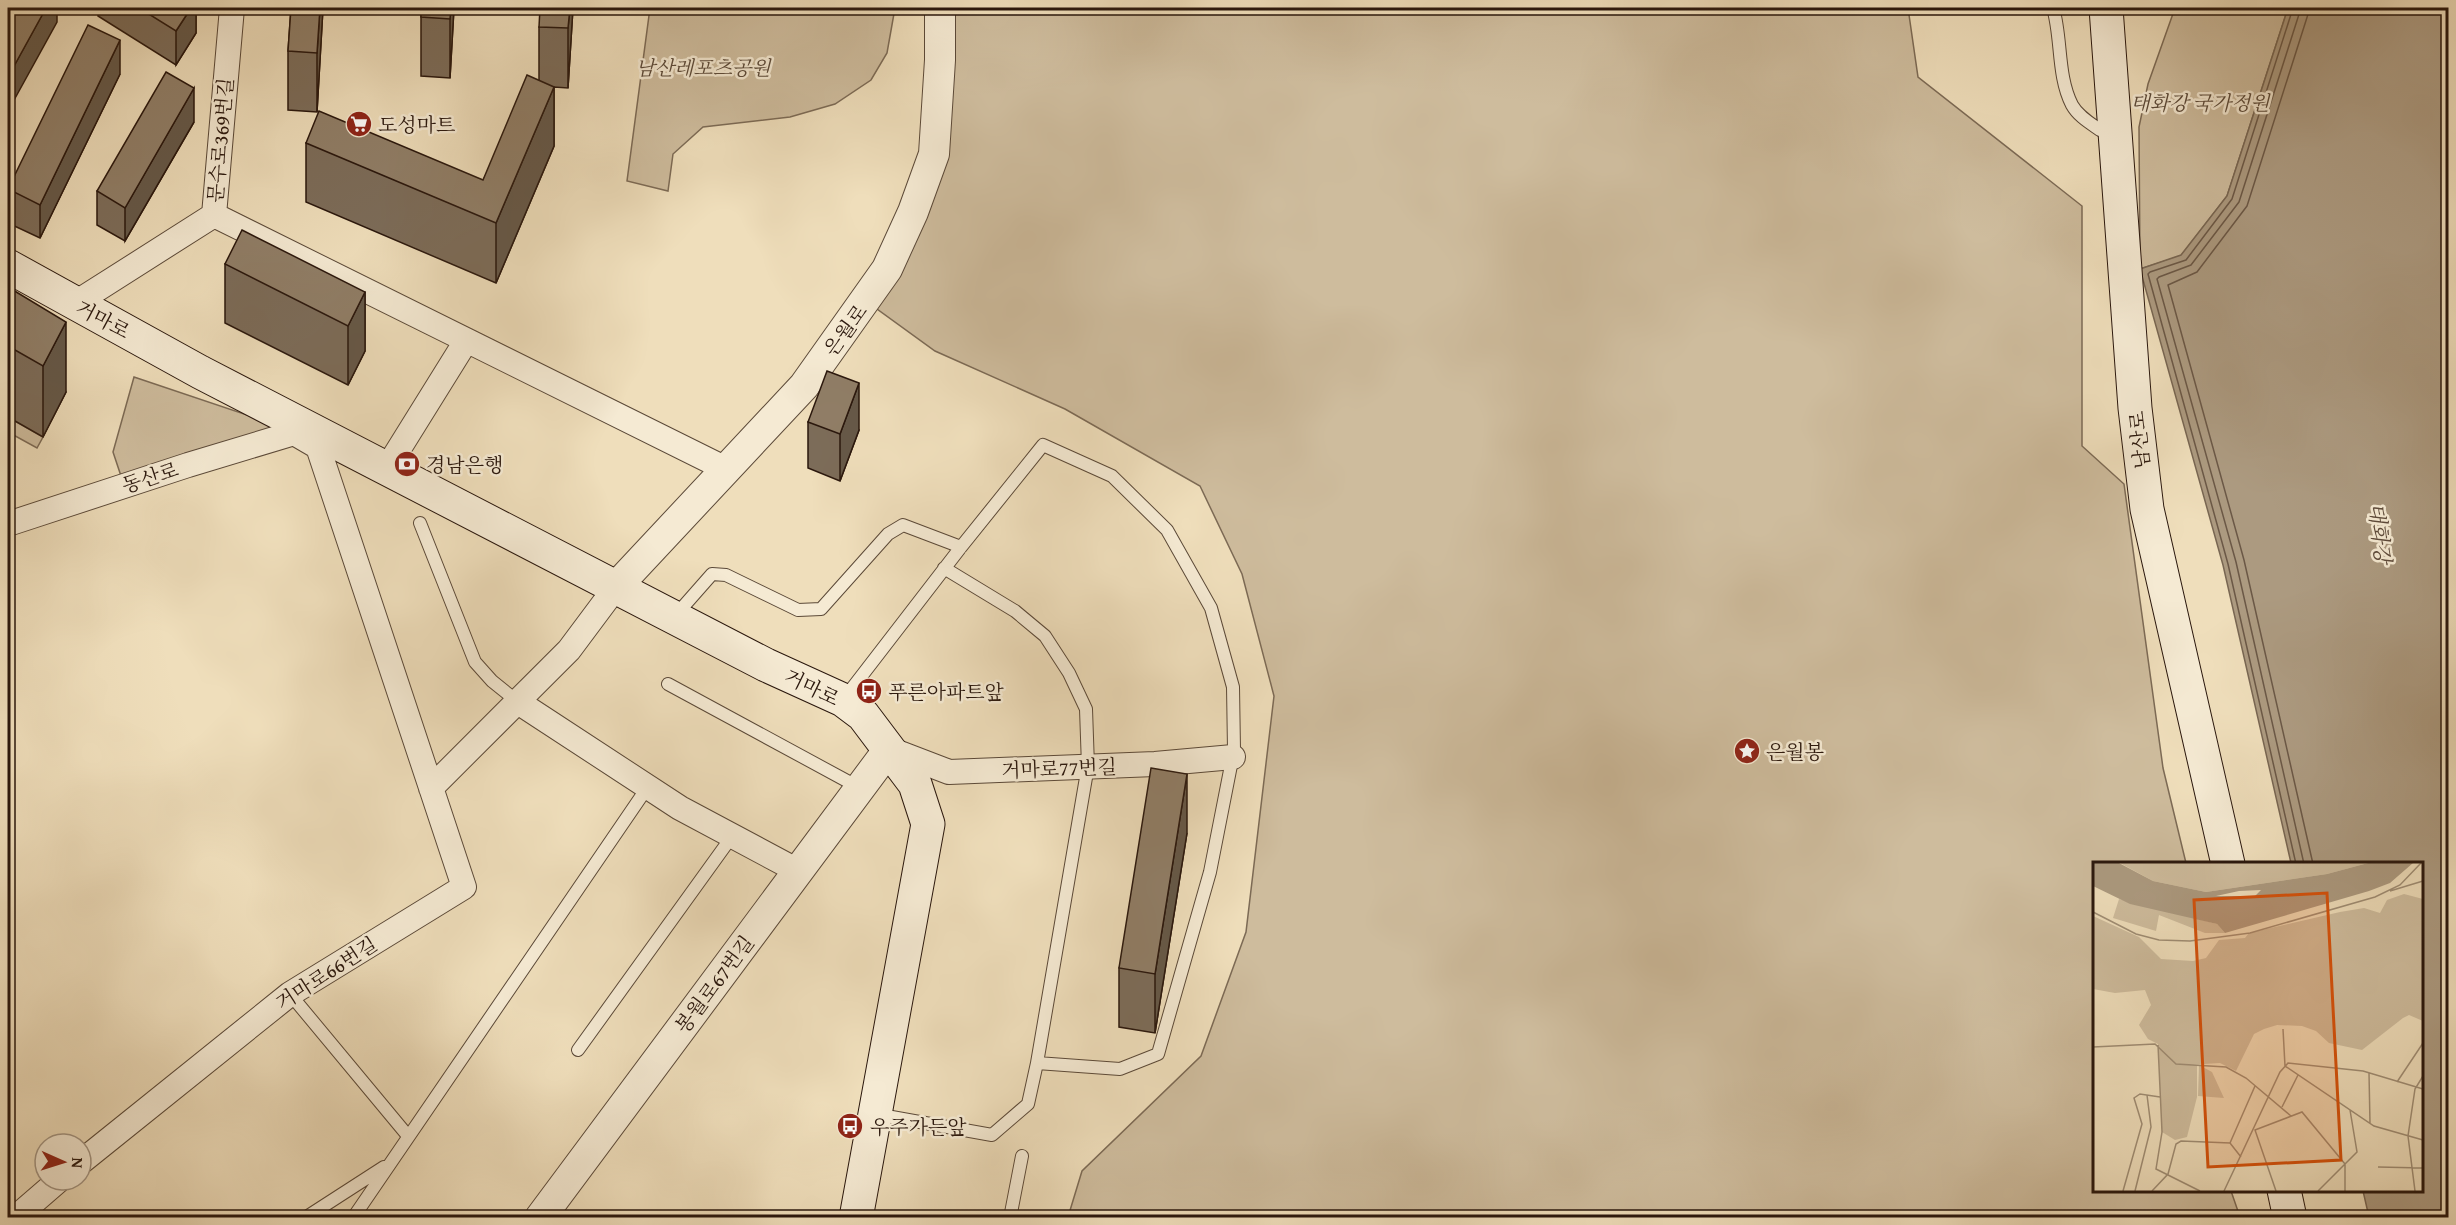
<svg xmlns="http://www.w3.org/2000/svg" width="2456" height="1225" font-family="'Gentium Book Plus','Noto Serif KR',serif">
	<rect width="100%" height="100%" fill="#efdebb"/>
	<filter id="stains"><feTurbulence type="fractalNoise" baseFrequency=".00333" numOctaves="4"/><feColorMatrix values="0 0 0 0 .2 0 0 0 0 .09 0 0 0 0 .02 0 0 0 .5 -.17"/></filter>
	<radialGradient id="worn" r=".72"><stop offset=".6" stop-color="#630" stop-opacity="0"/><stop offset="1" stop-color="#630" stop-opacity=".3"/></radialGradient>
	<!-- green -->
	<path fill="#cebc9d" stroke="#7c6a55" stroke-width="1.5" d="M650,8H895L887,53L871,80L835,104L790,117L703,127L673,154L668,191L627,181Z
		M948,8H1908L1918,77L2082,206V446L2124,484L2163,768L2186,863L2094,864V1190L2231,1191L2240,1217H1068L1082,1171L1201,1056L1246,932L1274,696L1242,574L1200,486L1065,409L935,351L866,301L946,154Z
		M2175,8H2288L2227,196L2181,256L2140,269L2139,127L2148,84Z
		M134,377L286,428L121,476L113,452Z
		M8,417L43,437L37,448L8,432Z"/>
	<!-- water -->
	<path fill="#ac9a80" stroke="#786652" stroke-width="1.5" d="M2288,8H2448V1217H2369L2363,1191L2422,1190V864L2291,863L2223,565L2140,269L2181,255L2227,196Z"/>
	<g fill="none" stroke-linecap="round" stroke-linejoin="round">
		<!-- shore -->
		<path stroke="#6b5846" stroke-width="1.5" d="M2293,8L2232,199L2186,260L2150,272L2148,274L2228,564L2296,864
			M2301,8L2239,202L2191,265L2159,277L2157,279L2236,562L2304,864
			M2310,8L2247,206L2197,272L2168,285L2244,560L2313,864"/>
		<!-- service casing -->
		<g stroke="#5b4938" stroke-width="14">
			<path id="service" d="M2053,8C2062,38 2057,76 2072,105C2078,116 2090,123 2100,130
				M420,523L475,662L492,681L518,702
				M944,568L1015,611L1045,636L1069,673L1086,709L1088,766L1037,1063
				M675,616L712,574L726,575L798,610L821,609L888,534L903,525L961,547
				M668,684L860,788
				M843,700L961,547L1043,445L1112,476L1167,530L1211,608L1233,687L1234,750L1210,872L1158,1054L1120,1069L1037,1063L1028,1104L992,1135L875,1114
				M290,994L408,1136
				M578,1050L733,835
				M305,1218L384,1167
				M353,1218L647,788
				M1010,1218L1022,1156"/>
		</g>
		<!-- minor casing -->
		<g stroke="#5b4938" stroke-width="26">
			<path id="minor" d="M214,215L726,469
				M74,304L214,215L232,8
				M387,468L466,341
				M8,524L188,465L294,433L318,447L464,887L290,994L81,1162
				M518,702L680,808L798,871
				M889,749L949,772L1155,764L1233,757
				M431,788L569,650L616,587
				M15,1218L59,1180"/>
		</g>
		<!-- tertiary casing -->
		<g stroke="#5b4938" stroke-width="32">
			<path id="tertiary" d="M616,587L804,386L887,269L913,212L934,154L940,60V8
				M540,1218L889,749"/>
		</g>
		<!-- secondary casing -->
		<g stroke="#2a170d" stroke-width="35">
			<path id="secondary" d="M2106,8L2135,408L2147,509L2228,864
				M8,266L200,372L766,665L843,700L863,715L915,784L928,824L856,1218
				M2284,1190L2290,1218"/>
		</g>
		<!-- service -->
		<use href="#service" stroke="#f5ead3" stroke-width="12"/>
		<!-- minor -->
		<use href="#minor" stroke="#f5ead3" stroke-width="24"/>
		<!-- tertiary -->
		<use href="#tertiary" stroke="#f5ead3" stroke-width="30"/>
		<!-- secondary -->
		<use href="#secondary" stroke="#f5ead3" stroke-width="33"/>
	</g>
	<!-- wall -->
	<path fill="#7c6c59" stroke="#2a170d" stroke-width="1.5" d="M98,8H196V33L176,65L98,16Z
		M291,8H323L317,112L288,110V51Z
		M421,8H454L450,78L421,76Z
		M573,8L568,88L554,87V146L496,283L306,202V143L483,180L539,80V27Z
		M120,74L40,238L8,223V189Z
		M194,122L125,241L97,225V191Z
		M225,264L365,292V351L348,385L225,323Z
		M8,287L66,392L43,437L8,417Z
		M808,422L859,430L840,481L808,468Z
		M1187,833L1155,1033L1119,1027V968Z"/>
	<!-- shaded-wall -->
	<path fill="#655848" stroke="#2a170d" stroke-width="1.5" d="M46,8H57V22L8,111V77Z
		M191,8H196V33L176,65V31Z
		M320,8H323L317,112V53Z
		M451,8H454L450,78V19Z
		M570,8H573L568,88V28Z
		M120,40V74L40,238V205Z
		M554,87V146L496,283V223Z
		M194,88V122L125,241V208Z
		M365,292V351L348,385V326Z
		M66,322V392L43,437V366Z
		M859,383V430L840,481V434Z
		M1187,774V833L1155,1033V974Z"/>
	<!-- building -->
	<path fill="#907e67" stroke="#2a170d" stroke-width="1.5" d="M8,8H46L8,77Z
		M139,8H191L176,31Z
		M291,8H320L317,53L288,51Z
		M421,8H451L450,19L421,17Z
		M540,8H570L568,28L539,27Z
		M88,25L120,40L40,205L8,189Z
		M166,72L194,88L125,208L97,191Z
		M527,75L554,87L496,223L306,143L319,111L483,180Z
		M242,230L365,292L348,326L225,264Z
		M8,287L66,322L43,366L8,346Z
		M827,371L859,383L840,434L808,422Z
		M1151,768L1187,774L1155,974L1119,968Z"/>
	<!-- icons -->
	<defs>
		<g id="supermarket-disc" transform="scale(1.35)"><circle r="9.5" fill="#8f2418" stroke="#f5ead3"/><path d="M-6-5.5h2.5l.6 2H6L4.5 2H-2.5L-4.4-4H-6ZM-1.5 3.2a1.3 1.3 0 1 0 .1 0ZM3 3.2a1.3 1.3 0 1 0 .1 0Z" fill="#fff"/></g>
		<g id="bank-disc" transform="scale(1.35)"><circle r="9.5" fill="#8f2418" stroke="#f5ead3"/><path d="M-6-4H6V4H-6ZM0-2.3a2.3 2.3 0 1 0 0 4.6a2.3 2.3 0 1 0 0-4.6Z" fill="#fff"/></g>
		<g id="bus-disc" transform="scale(1.35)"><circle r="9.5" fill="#8f2418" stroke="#f5ead3"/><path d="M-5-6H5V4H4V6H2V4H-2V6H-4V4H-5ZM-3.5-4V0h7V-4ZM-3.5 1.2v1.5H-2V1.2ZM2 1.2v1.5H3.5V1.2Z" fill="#fff"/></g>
		<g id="sight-disc" transform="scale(1.35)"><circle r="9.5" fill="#8f2418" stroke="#f5ead3"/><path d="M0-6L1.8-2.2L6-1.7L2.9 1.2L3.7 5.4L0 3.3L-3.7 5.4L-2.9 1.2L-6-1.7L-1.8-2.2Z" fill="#fff"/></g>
	</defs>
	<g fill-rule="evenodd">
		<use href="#supermarket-disc" x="359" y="124"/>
		<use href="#bank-disc" x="407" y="464"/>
		<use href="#bus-disc" x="869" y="691"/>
		<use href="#sight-disc" x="1747" y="751"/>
		<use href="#bus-disc" x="850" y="1126"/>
	</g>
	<g text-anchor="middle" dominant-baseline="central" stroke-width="5" stroke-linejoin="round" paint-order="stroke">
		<!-- park labels -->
		<g font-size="20" font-style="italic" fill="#5b4938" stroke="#f5ead3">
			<text x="703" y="67">남산레포츠공원</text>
			<text x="2200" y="102">태화강 국가정원</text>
		</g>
		<!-- poi labels -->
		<g font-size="20" fill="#2a170d" stroke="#f5ead3" text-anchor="start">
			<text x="378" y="124">도성마트</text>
			<text x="426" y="464">경남은행</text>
			<text x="888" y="691">푸른아파트앞</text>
			<text x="1766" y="751">은월봉</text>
			<text x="870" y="1126">우주가든앞</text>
		</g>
		<!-- street labels -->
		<g font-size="20" fill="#2a170d" stroke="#f5ead3">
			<text transform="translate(220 140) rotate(-85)">문수로369번길</text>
			<text transform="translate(103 319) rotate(28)">거마로</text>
			<text transform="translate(845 330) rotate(-54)">은월로</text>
			<text transform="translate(2139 440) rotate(-96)">남산로</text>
			<text transform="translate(150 477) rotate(-18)">동산로</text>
			<text transform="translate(812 687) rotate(26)">거마로</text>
			<text transform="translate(1059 768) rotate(-2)">거마로77번길</text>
			<text transform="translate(326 973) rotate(-33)">거마로66번길</text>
			<text transform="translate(714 984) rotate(-53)">봉월로67번길</text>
		</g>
		<!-- water labels -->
		<g font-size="21" font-style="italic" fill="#5e4b3b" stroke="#f5ead3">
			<text transform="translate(2380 533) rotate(83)">태화강</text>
		</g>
	</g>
	<!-- overview -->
	<g transform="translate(2093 862)">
		<rect width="330" height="330" fill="#efdebb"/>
		<path d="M27,1H275L234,12L113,30L60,19ZM311,32L330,37V159L316,153L310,156L269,188L236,181L223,169L209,164L184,163L171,167L161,172L143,209L127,201L95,203H104V235L94,275L82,278L69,270L65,182L55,177L46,163L58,143L52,128L22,131L0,127V54L46,75L68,97L100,99L113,96L126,78L152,76L156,71L247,50L271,46L287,51L294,38ZM26,37L124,62L132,71H112L66,53L63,69L20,56ZM106,203L119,210L131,236L105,234Z" fill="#cebc9d"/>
		<path d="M0,1H26L60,19L113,30L234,12L275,1H320L297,21L276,29L132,71L124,62L37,42L0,24ZM168,28L162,34H123L146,29Z" fill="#ac9a80" fill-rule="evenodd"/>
		<path fill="none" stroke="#a08e75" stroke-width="1.5" d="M297,29L330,19M0,50L43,72L66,78L97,79L157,71L282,35L307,23L328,1M190,167L192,204L281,264L330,278M65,183L69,270L63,307L107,329M0,185L62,182L83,202L133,205L153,216L198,254M276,211L277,262M304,220L330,181M189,245L205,213M137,281L162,224M285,305L330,306M30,329L49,262L41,236L47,232L67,235M42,329L58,265L54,233M59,329L75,312L83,282L88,279L137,281L148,295M131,329L187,210L195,201L270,209L330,227M183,329L162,268L209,250L252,302M225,329L264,290L257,248M252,329V302M322,329L315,274L322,227L330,214"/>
		<path fill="#d5520c" fill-opacity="0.15" stroke="#d5520c" stroke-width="3" d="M234,31L248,298L115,305L101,38Z"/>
		<rect width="330" height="330" fill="none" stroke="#2a170d" stroke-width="3"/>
	</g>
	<!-- margin -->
	<rect width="2456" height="1225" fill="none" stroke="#efdebb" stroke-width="30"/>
	<rect x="9" y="9" width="2438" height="1207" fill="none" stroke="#2a170d" stroke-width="3"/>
	<rect x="15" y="15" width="2426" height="1195" fill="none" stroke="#2a170d" stroke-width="1.5"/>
	<!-- north arrow -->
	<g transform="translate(63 1162) rotate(93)"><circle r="28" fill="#f5ead3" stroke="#a49684" stroke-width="1.5"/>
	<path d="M0-4.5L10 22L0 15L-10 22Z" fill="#8f2418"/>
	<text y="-9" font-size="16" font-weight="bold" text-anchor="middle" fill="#2a170d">N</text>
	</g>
	<rect width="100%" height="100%" filter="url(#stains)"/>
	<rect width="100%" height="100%" fill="url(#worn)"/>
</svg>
